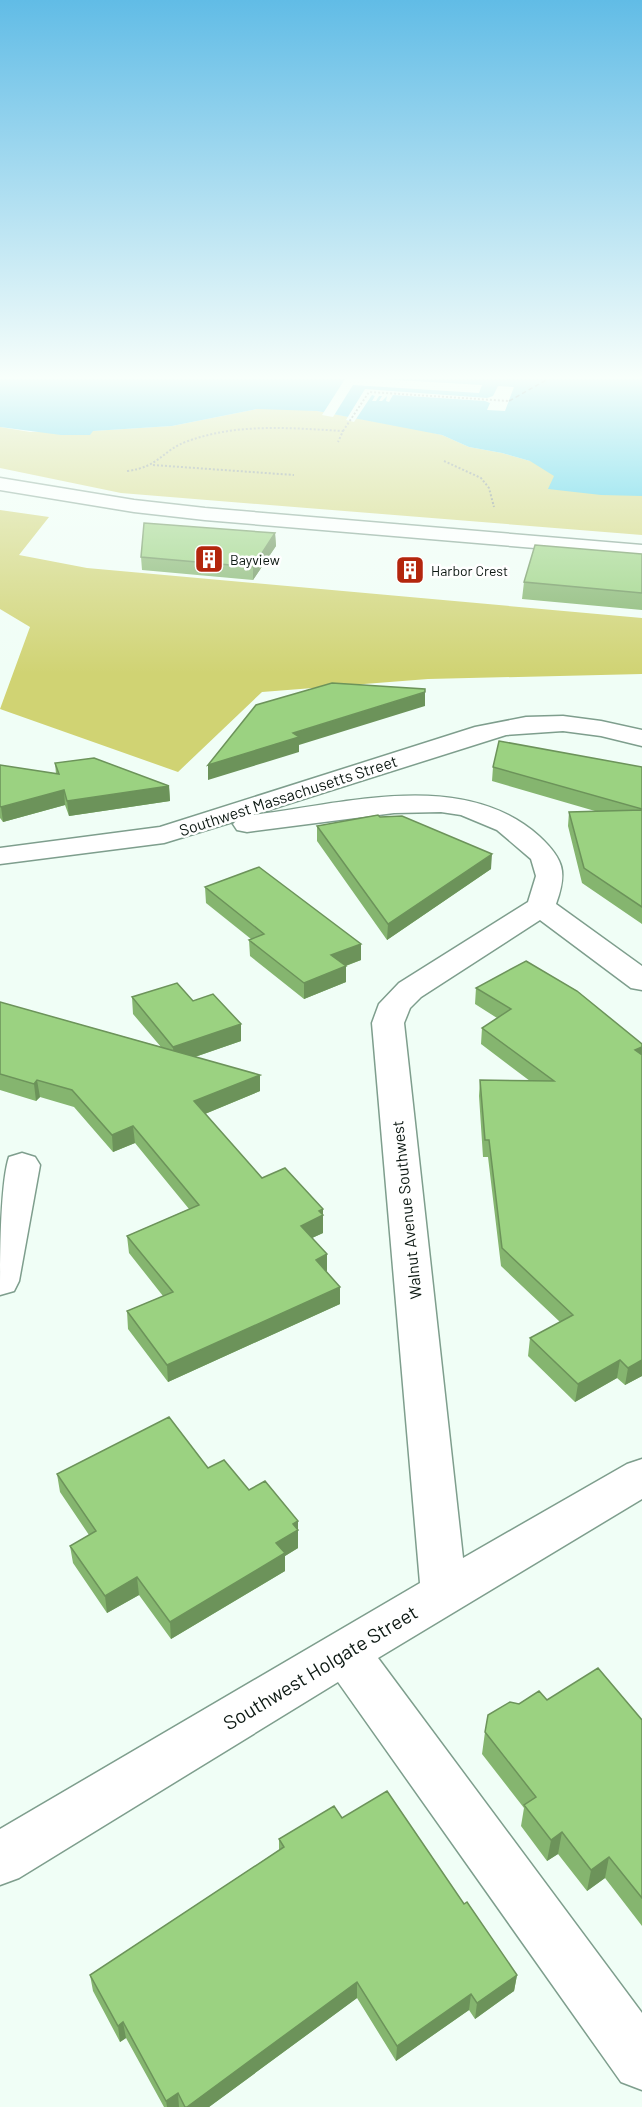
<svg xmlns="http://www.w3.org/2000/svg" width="642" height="2107" font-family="Barlow,sans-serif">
	<rect width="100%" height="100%" fill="#f0fef6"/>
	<!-- green -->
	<path fill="#d0d373" d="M283,408L317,411L421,430L442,435L469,447L502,453L530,461L642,469V535L121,493L0,468V427L30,432L92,431L172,426L257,409Z
		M0,510L49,517L19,555L87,568L642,618V674L428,679L262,692L178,772L0,709L30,627L0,609Z"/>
	<!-- water -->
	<path fill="#37c8e4" d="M0,379H642V496L601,495L548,489L554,476L530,461L502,453L469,447L442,435L317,411L257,409L172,426L93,431L90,435H61L0,427Z"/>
	<!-- pier -->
	<path fill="#f0fef6" d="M345,379H378L482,385L479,393L353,385L333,417L322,415Z
		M498,386L514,387L505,411L487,410L490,403L485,401L393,395L389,402L386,401L387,396L382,401H379L382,396H379L376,401H372L375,396L372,395L354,422L346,420L365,389L487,398L493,396Z"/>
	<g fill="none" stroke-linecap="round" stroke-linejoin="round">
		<!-- ferry -->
		<path stroke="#1c5662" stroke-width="1.5" stroke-dasharray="4.5 3" stroke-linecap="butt" d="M509,401L548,379"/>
		<!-- minor casing -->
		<g stroke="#7e9e8d" stroke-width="3">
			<path id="minor" d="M563,716L601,721L642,730V746L601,736L563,731L506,735L253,815C344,804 463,768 539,836C565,860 567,873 556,904L642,966V990L631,988L540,920L421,997L410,1008L404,1023L463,1558L627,1464L642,1459V1499L378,1658L642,2013V2090L621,2082L338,1682L19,1878L0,1885V1829L420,1583L372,1023L379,1004L399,983L528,902L536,876L531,859L497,830L461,815L441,812L394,813L247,832L237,830L233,824L236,821L164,843L0,864V848L160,827L475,727L526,717Z
				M22,1153L35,1157L40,1165L19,1281L14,1291L0,1295C0,1261 0,1184 9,1157Z"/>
		</g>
		<!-- major casing -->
		<g stroke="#7e9e8d" stroke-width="3">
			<path id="major" d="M0,478L134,500L205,508L642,545V557L205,520L134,512L0,490Z"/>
		</g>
		<!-- path -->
		<path stroke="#7a8780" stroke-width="2" stroke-dasharray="2 2" stroke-linecap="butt" d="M343,431L369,392L509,401
			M444,461L481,478L489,488L494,507
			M153,465L294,475
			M127,471C160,467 162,450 188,441C238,423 290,428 343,431L338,442"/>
		<!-- minor -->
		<use href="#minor" fill="#fff" fill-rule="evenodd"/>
		<!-- major -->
		<use href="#major" fill="#fff" fill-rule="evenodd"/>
	</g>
	<!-- wall -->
	<path fill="#85b56f" d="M275,533L276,546L253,580L142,570L141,557Z
		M642,554V610L522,599L524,582Z
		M55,763L169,786L170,801L69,816L65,805L3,822L0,818V765L56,774Z
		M493,767H642V924L582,883L568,826L569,812L595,811L492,781Z
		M380,817L491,869L387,940L317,841V826Z
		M205,887L361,944V960L346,966V982L304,999L250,956L249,940L251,939L206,903Z
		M476,988L642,1044V1376L625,1385L617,1378L575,1402L528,1356L530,1338L560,1322L501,1266L488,1157H483L479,1096L480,1080L530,1081L481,1044L482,1028L497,1018L475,1004Z
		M132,997L193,1001L241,1024V1041L195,1057L260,1091L205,1114L262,1178L323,1209V1233L312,1238L340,1304L168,1382L128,1329L127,1311L163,1296L129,1253L127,1236L189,1209L135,1143L113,1152L74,1107L40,1097L36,1101L0,1090V1002L161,1047L133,1014Z
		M208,1468L249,1490L298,1521V1548L285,1556V1571L171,1639L139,1595L107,1613L73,1563L70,1546L89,1535L60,1492L57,1474Z
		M547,1700L642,1720V1926L605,1878L587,1891L558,1854L547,1861L521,1826L524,1808L482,1754L485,1732L519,1704Z
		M342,1818L464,1904L517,1975L514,1991L475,2019L469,2010L396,2061L357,1998L209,2107H164L126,2038L120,2042L93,1991L90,1975L279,1850V1839Z"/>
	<!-- shaded-wall -->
	<path fill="#6c935a" d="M275,533L276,546L253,580V567Z
		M425,692V706L299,745V752L208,780V765L293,733Z
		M169,786L170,801L69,816L67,801Z
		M64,790L65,805L3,822L1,807Z
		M492,854L491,869L387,940L388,924Z
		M361,944V960L331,971V955Z
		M346,966V982L304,999V983Z
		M241,1024V1041L174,1064L173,1047Z
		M642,1047V1063L635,1050Z
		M260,1075V1091L195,1118L194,1101Z
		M37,1080L40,1097L36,1101L34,1084Z
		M133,1126L135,1143L113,1152L112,1135Z
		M323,1209V1233L301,1243V1226L319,1211Z
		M327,1254V1272L316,1260Z
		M340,1287V1304L168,1382L167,1365Z
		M620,1360L617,1378L575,1402L578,1384Z
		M642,1360V1376L625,1385L628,1368Z
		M298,1521V1548L285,1556V1571L171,1639L170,1622L276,1543L293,1524Z
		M137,1577L139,1595L107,1613L105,1596Z
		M562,1832L558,1854L547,1861L551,1840Z
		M609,1857L605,1878L587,1891L591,1870Z
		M517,1975L514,1991L475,2019L477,2003Z
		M357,1982V1998L209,2107H187Z
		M471,1994L469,2010L396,2061L397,2046Z
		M123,2022L126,2038L120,2042L118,2026Z
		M178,2093L179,2107H167L166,2101Z"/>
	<!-- building -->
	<path fill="#9bd281" stroke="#6c935a" stroke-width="1.5" d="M144,523L275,533L253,567L141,557Z
		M535,545L642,554V593L524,582Z
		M332,683L425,689V692L293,733L299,737L208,765L256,705Z
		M499,741L642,767V809L493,767Z
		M94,758L169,786L67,801L64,790L1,807L0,806V765L59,774L55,763Z
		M642,810V907L584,868L569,812Z
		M378,815L380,817L402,816L492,854L388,924L317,826Z
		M259,867L361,944L331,955L346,966L304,983L249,940L264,934L205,887Z
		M526,961L577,991L642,1044V1047L635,1050L642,1055V1360L628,1368L620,1360L578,1384L530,1338L573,1315L502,1248L489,1140H485L480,1080L554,1081L482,1028L511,1009L476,988Z
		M177,983L193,1001L213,994L241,1024L173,1047L132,997Z
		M0,1002L260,1075L194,1101L262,1178L285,1168L323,1209L319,1211L323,1215L301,1226L327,1254L316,1260L340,1287L167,1365L127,1311L173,1292L127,1236L199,1205L133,1126L112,1135L72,1090L37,1080L34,1084L0,1074Z
		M169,1417L208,1468L224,1460L249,1490L265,1481L298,1521L293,1524L298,1530L276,1543L285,1553L170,1622L137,1577L105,1596L70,1546L96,1531L57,1474Z
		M598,1668L642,1720V1898L609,1857L591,1870L562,1832L551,1840L524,1805L536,1797L485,1732L488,1715L510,1702L519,1704L539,1691L547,1700Z
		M387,1791L464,1904L467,1902L517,1975L477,2003L471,1994L397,2046L357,1982L187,2107H185L178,2093L166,2101L123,2022L118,2026L90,1975L284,1847L279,1839L334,1806L342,1818Z"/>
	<!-- sky -->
	<linearGradient id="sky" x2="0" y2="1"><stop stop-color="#61bce6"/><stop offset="0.56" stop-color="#f8fffb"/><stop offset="1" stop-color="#f8fffb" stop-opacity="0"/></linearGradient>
	<rect width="642" height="674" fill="url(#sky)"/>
	<!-- icons -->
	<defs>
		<g id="building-square" transform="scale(1.5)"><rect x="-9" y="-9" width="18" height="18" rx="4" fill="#b3260d" stroke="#fff"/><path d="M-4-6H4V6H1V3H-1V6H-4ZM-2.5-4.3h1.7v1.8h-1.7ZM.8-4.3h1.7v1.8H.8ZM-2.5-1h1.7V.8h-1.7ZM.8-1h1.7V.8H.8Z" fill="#fff"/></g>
	</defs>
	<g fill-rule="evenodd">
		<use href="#building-square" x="209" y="559"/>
		<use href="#building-square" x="410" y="570"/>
	</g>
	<g text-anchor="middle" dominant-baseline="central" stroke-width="5" stroke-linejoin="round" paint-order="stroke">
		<!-- far-poi labels -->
		<g font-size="14" fill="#0c1812" stroke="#fff" text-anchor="start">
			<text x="230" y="559">Bayview</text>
			<text x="431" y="570">Harbor Crest</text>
		</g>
		<!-- street labels -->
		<g font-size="16" fill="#0c1812" stroke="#fff">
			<text transform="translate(288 795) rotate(-18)">Southwest Massachusetts Street</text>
			<text transform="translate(406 1210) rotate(-96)">Walnut Avenue Southwest</text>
		</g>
		<!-- near-street labels -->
		<g font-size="20" fill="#0c1812" stroke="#fff">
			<text transform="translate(320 1667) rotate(-31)">Southwest Holgate Street</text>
		</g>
	</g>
</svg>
